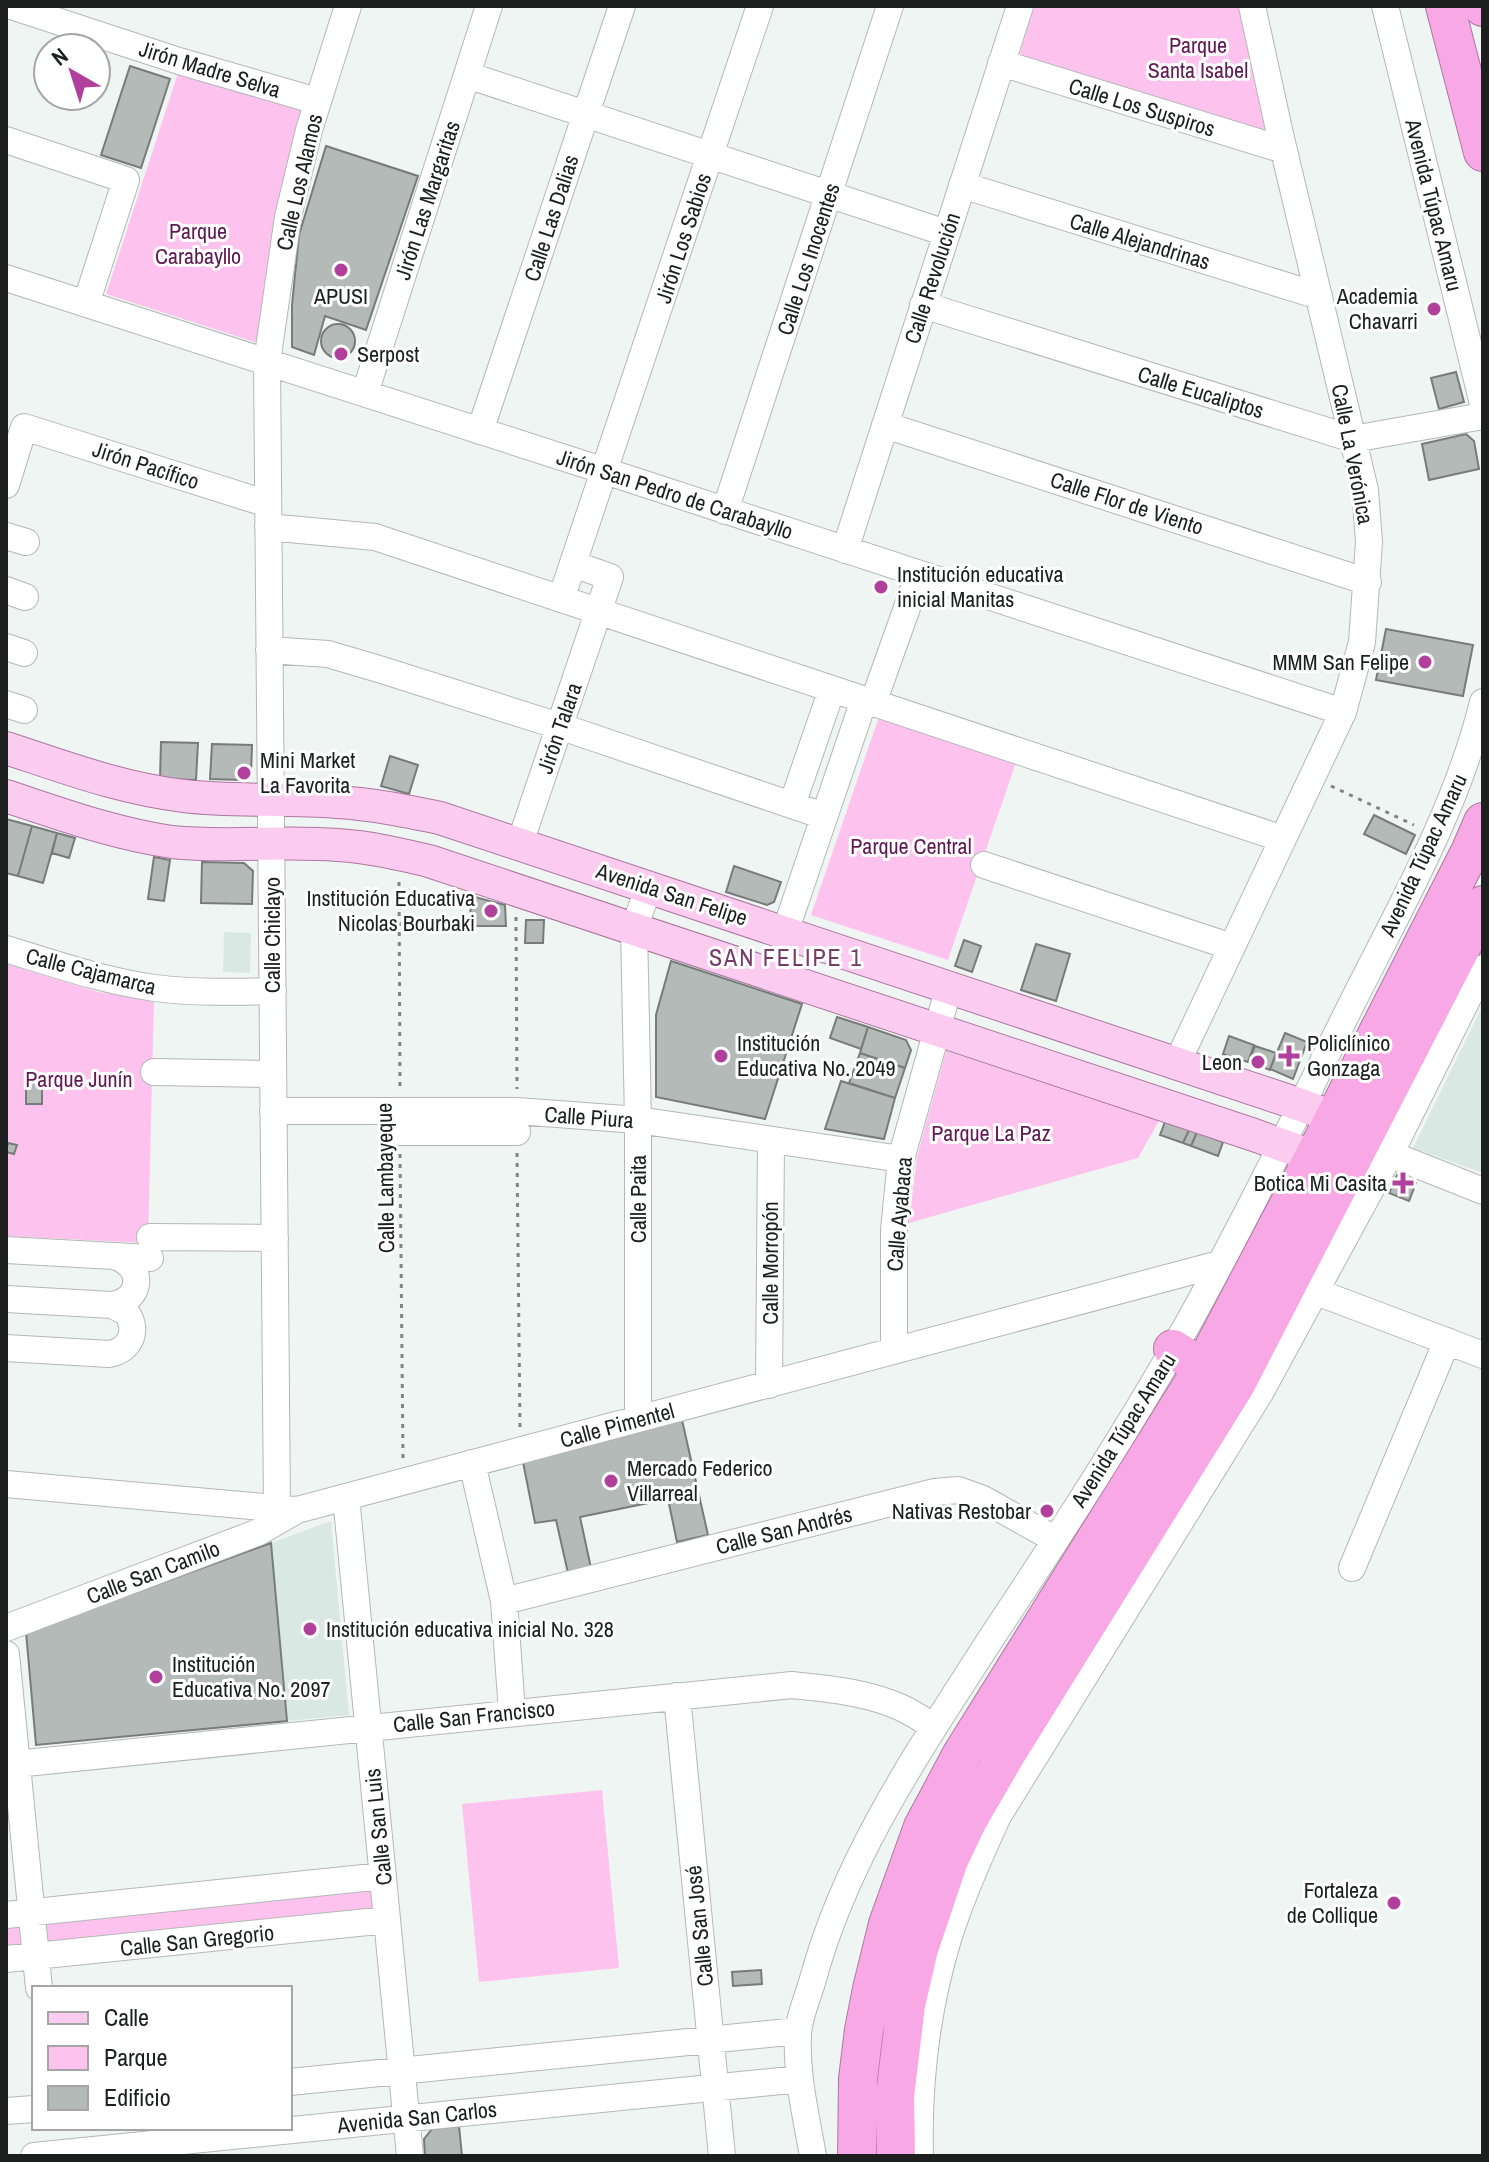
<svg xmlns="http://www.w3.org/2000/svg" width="1489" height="2162" font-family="'Archivo Narrow',sans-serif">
	<rect width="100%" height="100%" fill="#eff5f3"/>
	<!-- built -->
	<path fill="#dae8e4" d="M224,932L251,933L250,973L223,972Z
		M1483,1005V1173L1413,1148Z
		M331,1521L349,1715L287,1721L271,1543Z"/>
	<!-- green -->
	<path fill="#fdc3ee" d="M1034,6H1240L1269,135L1019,56Z
		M178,73L305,108L269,250L261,344L106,294Z
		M882,708L1019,754L948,960L811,915Z
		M6,964L98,992L154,1000L148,1243L6,1236Z
		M946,1051L1160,1119L1138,1158L909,1223L917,1157Z
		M602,1790L619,1968L479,1982L462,1804Z
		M371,1889L373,1912L6,1949V1927Z"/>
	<!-- building -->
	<path fill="#b4bab8" stroke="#777c7a" stroke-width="2" d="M130,66L170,79L141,168L101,155Z
		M326,146L418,176L366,330L325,316L314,355L292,347V305L299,235Z
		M321 341a17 17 0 1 1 34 0a17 17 0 1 1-34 0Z
		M1456,372L1464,402L1439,409L1431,378Z
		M1466,434L1474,441L1479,469L1429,480L1422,444Z
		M1386,629L1473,645L1463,696L1376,680Z
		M161,742L198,743L196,780L160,779Z
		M212,744L252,745L251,774L243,780L210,779Z
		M390,756L418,765L409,794L381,786Z
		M1374,815L1415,835L1406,854L1364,834Z
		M6,819L32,826L18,876L6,873Z
		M32,826L57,833L43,883L18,876Z
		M57,833L75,838L69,858L52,853Z
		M154,857L170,860L164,901L148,899Z
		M202,862L244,863L253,871L252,904L201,903Z
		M734,866L781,882L774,902L767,905L726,892Z
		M471,896L505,905L506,926H470Z
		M526,920H544L543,943H525Z
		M964,940L981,946L972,972L955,966Z
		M1036,944L1070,954L1056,1001L1021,990Z
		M671,961L802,1004L765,1119L656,1097V1015Z
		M837,1017L868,1027L861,1049L830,1038Z
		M868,1027L906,1040L911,1050L905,1068L860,1053Z
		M1285,1033L1307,1042L1293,1079L1270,1069Z
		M1229,1036L1254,1045L1248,1062L1223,1054Z
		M1255,1046L1276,1053L1270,1070L1249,1062Z
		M860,1053L905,1068L895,1098L849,1083Z
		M841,1081L895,1098L884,1139L825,1129Z
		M26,1082H42V1104H26Z
		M1165,1122L1189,1130L1183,1143L1160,1135Z
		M1189,1130L1197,1132L1191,1146L1183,1143Z
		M1197,1132L1223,1142L1218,1156L1191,1146Z
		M8,1143L17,1145L14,1154L6,1152Z
		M1397,1175L1416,1183L1409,1201L1389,1193Z
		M682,1420L708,1535L677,1542L668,1499L580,1517L591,1568L568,1573L556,1520L535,1523L523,1462Z
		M271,1543L287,1721L36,1745L26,1632Z
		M761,1970L762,1984L733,1986L732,1972Z
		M459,2126L462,2156H425L424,2139L432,2129Z"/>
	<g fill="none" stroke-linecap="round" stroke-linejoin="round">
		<!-- minor casing -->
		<g stroke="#b3b8b7" stroke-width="28">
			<path id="minor" d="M11,6L179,61L317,101
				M1385,6L1483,404
				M1001,63L1284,150
				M467,75L946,233
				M6,140L126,180L86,304
				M962,185L1319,296
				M6,278L605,471L1343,712
				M923,305L1353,439L1483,416
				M365,393L489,6
				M885,425L1368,582
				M480,431L622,6
				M6,485L24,427L268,504
				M725,511L890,6
				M268,527L375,537L1283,839
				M6,536L26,542
				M845,550L1020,6
				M6,590L25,597
				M561,599L760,6
				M6,647L24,653
				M269,650L328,654L382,670L559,726L824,816
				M873,703L919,574
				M6,704L24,710
				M792,805L832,689
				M520,843L610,577L573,564
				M984,865L1232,947
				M785,932L864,700
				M6,949C55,964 104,981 155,988C194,993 234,992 273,991
				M1177,1063L1343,712L1362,642L1369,542L1365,490L1280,134L1252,6
				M154,1072L273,1074
				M273,1111H517L638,1120L901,1159
				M400,1132H517
				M1378,1141L1390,1154L1483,1191
				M150,1237L275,1238
				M6,1250L150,1258
				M1314,1291L1483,1355
				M6,1299L112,1305C143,1300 145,1265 114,1256
				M6,1348L109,1354C131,1350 139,1330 126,1312L112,1305
				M894,1351V1230L901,1159L949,987
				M769,1385L771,1141
				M638,1419V1120L634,928L649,887
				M472,1463L504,1601L512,1712
				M6,1484L297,1510L1219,1264
				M346,1497L410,2156
				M277,1509L267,362L288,217L309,130L348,6
				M1352,1568L1447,1341
				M504,1601L934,1492L958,1490L983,1499L1056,1540
				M6,1628L259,1532L297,1510
				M6,1654L39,1988
				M677,1696L722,2156
				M6,1765L792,1685C829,1689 867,1692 902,1708C913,1713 923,1720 934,1727
				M6,1915L383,1876
				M6,1959L387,1920
				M290,2082L798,2031
				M6,2111L34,2109
				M34,2156L800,2079
				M813,2156C806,2116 796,2075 798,2034C799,2016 808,1997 813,1979C847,1854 921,1748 990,1640C1053,1545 1116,1449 1173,1350C1238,1236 1295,1118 1353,1001C1402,904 1457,808 1483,702
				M920,2156C918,2083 927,2007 949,1936C962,1895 980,1855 998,1816L1260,1393L1390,1154L1483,968"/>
		</g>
		<!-- major casing -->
		<g stroke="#ac78a0" stroke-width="34">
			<path id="major" d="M6,748C64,767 122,789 184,796C235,802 286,798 337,802C372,804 406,811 440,818L1301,1105L1357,1126
				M6,796C61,814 115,834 172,842C227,848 283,840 338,845C369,847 399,854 429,861L1254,1135L1337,1165"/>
		</g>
		<!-- highway casing -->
		<g stroke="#ac78a0" stroke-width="40">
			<path id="highway" d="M1445,6L1483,152
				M1483,6V7
				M1173,1349L1203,1368
				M857,2156L858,2079L864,2030L872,1989L888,1924L923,1827L962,1754L1203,1368L1335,1117L1471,850L1483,822
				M896,2156L895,2096L906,2005L919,1949L949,1860L968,1820L1005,1756L1236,1384L1483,905"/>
		</g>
		<!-- path -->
		<path stroke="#808483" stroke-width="3" stroke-dasharray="4 6" stroke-linecap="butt" d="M1331,786L1414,825
			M399,882L400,1090
			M516,917L517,1089
			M517,1153L520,1429
			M400,1154L403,1458"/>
		<!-- minor -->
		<use href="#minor" stroke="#fff" stroke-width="26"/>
		<!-- major -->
		<use href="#major" stroke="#fbcbf0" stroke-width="32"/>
		<!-- highway -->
		<use href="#highway" stroke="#f9a8e6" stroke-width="38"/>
	</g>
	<!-- markers -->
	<g fill="#b1409c" stroke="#fff" stroke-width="3">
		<circle cx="341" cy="270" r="8"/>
		<circle cx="1434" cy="309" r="8"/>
		<circle cx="341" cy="354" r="8"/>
		<circle cx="881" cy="587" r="8"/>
		<circle cx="1425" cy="662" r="8"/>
		<circle cx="244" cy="773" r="8"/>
		<circle cx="491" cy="911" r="8"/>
		<circle cx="721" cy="1056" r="8"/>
		<path d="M1285 1044h8v8h8v8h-8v8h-8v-8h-8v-8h8z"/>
		<circle cx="1258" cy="1062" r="8"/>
		<path d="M1399 1171h8v8h8v8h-8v8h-8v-8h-8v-8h8z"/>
		<circle cx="611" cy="1481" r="8"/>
		<circle cx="1047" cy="1511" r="8"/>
		<circle cx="310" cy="1629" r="8"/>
		<circle cx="156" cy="1677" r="8"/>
		<circle cx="1394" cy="1903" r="8"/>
	</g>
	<g text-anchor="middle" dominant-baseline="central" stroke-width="6" stroke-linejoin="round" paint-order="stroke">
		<!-- park labels -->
		<g font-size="22" fill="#5f1953" stroke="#fff">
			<text x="1198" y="45">Parque<tspan x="1198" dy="25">Santa Isabel</tspan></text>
			<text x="198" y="231">Parque<tspan x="198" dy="25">Carabayllo</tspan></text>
			<text x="911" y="846">Parque Central</text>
			<text x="79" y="1079">Parque Junín</text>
			<text x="991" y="1133">Parque La Paz</text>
		</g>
		<!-- street labels -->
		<g font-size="22" fill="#1d1f1f" stroke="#fff">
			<text transform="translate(210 69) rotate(17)">Jirón Madre Selva</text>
			<text transform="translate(1142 107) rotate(17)">Calle Los Suspiros</text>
			<text transform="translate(299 182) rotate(-77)">Calle Los Alamos</text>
			<text transform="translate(427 200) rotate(-72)">Jirón Las Margaritas</text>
			<text transform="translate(1434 205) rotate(76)">Avenida Túpac Amaru</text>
			<text transform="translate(551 218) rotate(-72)">Calle Las Dalias</text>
			<text transform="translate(683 238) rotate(-72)">Jirón Los Sabios</text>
			<text transform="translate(1140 241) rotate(17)">Calle Alejandrinas</text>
			<text transform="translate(808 259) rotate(-72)">Calle Los Inocentes</text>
			<text transform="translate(932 278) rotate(-72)">Calle Revolución</text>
			<text transform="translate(1201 392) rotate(17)">Calle Eucaliptos</text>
			<text transform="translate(1353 454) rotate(79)">Calle La Verónica</text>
			<text transform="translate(146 465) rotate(18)">Jirón Pacífico</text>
			<text transform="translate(675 494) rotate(18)">Jirón San Pedro de Carabayllo</text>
			<text transform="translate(1127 503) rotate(18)">Calle Flor de Viento</text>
			<text transform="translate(559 728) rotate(-71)">Jirón Talara</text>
			<text transform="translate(1423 855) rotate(-65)">Avenida Túpac Amaru</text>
			<text transform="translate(672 894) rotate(18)">Avenida San Felipe</text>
			<text transform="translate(272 935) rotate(-90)">Calle Chiclayo</text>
			<text transform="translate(91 971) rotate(14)">Calle Cajamarca</text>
			<text transform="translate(589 1117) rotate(4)">Calle Piura</text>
			<text transform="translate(385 1178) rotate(-91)">Calle Lambayeque</text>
			<text transform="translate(638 1199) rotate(-90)">Calle Paita</text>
			<text transform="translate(899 1214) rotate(-85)">Calle Ayabaca</text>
			<text transform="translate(770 1263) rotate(-90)">Calle Morropón</text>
			<text transform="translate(617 1425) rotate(-15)">Calle Pimentel</text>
			<text transform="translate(1123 1430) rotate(-58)">Avenida Túpac Amaru</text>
			<text transform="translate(784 1530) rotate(-14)">Calle San Andrés</text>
			<text transform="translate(153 1572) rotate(-21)">Calle San Camilo</text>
			<text transform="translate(474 1716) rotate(-6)">Calle San Francisco</text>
			<text transform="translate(378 1827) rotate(-96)">Calle San Luis</text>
			<text transform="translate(699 1926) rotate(-96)">Calle San José</text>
			<text transform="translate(197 1940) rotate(-6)">Calle San Gregorio</text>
			<text transform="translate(417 2117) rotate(-6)">Avenida San Carlos</text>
		</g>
		<!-- poi labels -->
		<g font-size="22" fill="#1d1f1f" stroke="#fff" text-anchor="start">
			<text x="341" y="296" text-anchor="middle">APUSI</text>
			<text x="1418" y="296" text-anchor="end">Academia<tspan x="1418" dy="25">Chavarri</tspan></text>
			<text x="357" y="354">Serpost</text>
			<text x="897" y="574">Institución educativa<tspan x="897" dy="25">inicial Manitas</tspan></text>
			<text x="1409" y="662" text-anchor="end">MMM San Felipe</text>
			<text x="260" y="760">Mini Market<tspan x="260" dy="25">La Favorita</tspan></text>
			<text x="475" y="898" text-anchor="end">Institución Educativa<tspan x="475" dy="25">Nicolas Bourbaki</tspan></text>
			<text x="737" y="1043">Institución<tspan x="737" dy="25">Educativa No. 2049</tspan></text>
			<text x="1307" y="1043">Policlínico<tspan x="1307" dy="25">Gonzaga</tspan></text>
			<text x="1242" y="1062" text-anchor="end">Leon</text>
			<text x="1387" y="1183" text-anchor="end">Botica Mi Casita</text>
			<text x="627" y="1468">Mercado Federico<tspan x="627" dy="25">Villarreal</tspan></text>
			<text x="1031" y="1511" text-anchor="end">Nativas Restobar</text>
			<text x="326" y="1629">Institución educativa inicial No. 328</text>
			<text x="172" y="1664">Institución<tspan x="172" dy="25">Educativa No. 2097</tspan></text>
			<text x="1378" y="1890" text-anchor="end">Fortaleza<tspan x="1378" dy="25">de Collique</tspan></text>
		</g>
		<!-- neighbourhood labels -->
		<g font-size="24" letter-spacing="2" fill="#753c69" stroke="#fff">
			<text x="786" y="957">SAN FELIPE 1</text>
		</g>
	</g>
	<!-- border -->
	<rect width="1489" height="2162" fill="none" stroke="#1d1f1f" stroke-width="16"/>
	<!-- legend -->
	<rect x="32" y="1986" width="260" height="144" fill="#ffffff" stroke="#a5a5a5" stroke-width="2"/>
	<rect x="48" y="2012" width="40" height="12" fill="#fbcbf0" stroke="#a5a5a5" stroke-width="2"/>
	<text x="104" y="2026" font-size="24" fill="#1d1f1f">Calle</text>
	<rect x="48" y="2046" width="40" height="24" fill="#fdc3ee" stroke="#a5a5a5" stroke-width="2"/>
	<text x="104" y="2066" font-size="24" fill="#1d1f1f">Parque</text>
	<rect x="48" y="2086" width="40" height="24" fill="#b4bab8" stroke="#a5a5a5" stroke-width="2"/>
	<text x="104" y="2106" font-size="24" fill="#1d1f1f">Edificio</text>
	<!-- north arrow -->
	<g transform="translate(72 72) rotate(321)"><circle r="38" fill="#ffffff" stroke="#a5a5a5" stroke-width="2"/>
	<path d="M0-6L14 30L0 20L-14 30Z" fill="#b1409c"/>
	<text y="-12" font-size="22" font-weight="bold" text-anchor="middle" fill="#1d1f1f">N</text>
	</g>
</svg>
